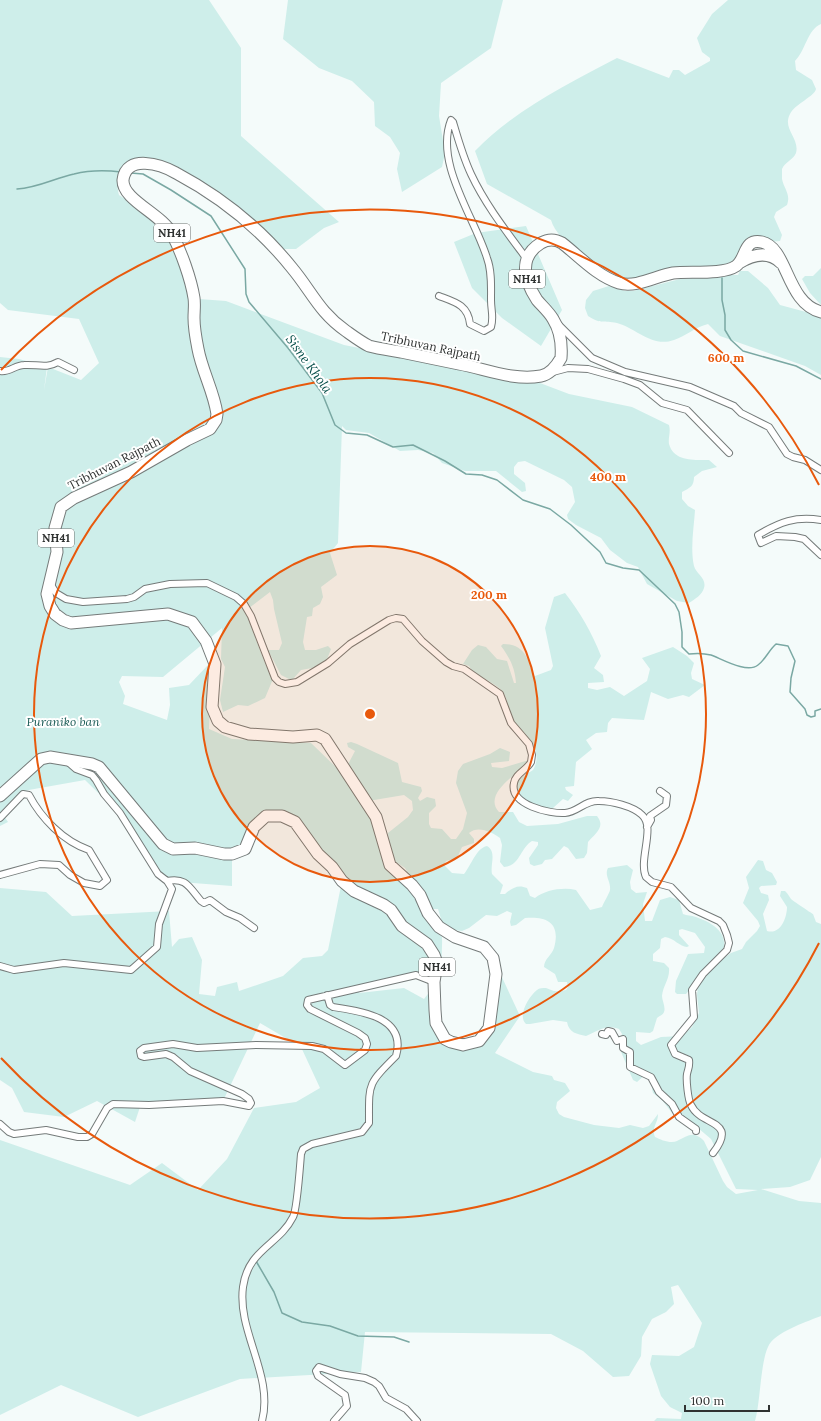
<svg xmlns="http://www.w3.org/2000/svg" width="821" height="1421" font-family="Lora,serif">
	<rect width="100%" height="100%" fill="#f4fbfa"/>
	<!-- green -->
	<path fill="#ceeeea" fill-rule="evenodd" d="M0,0H209L241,48V136L339,222L324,228L296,249H284L240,210L147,158C123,158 113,172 119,195L143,211L167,231L199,299L226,301L344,345L430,362L516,382L540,383L569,394L632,407L669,425C671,432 668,438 669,444C674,462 695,460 709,460L717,467L702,471L694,477C694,486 690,488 682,492V499L688,506L695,510C694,527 690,548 694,566C696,574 707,578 704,588C702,595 695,599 689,603L677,601L647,584L638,567L627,563L610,550L601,538L576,525L568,519L567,515L575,502L572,487L564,480L525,461L518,462L514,467V474L525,483L526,491L522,492L496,471H465L442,463L433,453L418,450L400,451L369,433L346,430L342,426L338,543L330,553L337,575L321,587L323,597L320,604L313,608L312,616L307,617L303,642L305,650H316L328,646L331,649L326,662L312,668L301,670L293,679H289L281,675L268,650H279L282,643L274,609L273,600L270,592L245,611C255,634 261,658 273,679L265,698L248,706L238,705L223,712L220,700L225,667L221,659L222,628L163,677L122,676L119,682L125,696L123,704L167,720L170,705L169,688L189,685L208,665L211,676L209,729L232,739L311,743L343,774L355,751L348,747L347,743L351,742L357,744L398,763L402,782L421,787L422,791L418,798L420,801L427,797L435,799L436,806L429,813V824L431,828L442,829L451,839H456L463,829L467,813L456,783L458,771L463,764L490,754L500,748L510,752L509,761L491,763L492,767L502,768L529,760V763C518,773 482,794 499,812H513L519,822L527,826L558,824L587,816H597C606,827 595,834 588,842L587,853L584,858L576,859L568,848L564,846L552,859L545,860L542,864L534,866L530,864L529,858L538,845V842L532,841C520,848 520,866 504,867L500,862L502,845L500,838C492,832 478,825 469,833L474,839V843L462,847L457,858L446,861L444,865L452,873L464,874C471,866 476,848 487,846C497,852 490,864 492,874L503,885L500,894H505C512,888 518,884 527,888L530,896L535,898C545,890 563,887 576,890L590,910L602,907C603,904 610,892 610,890C611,881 604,876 608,868L627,865L633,870L630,882L631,889L636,893L647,892L643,904L645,921H652L660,900L670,897L679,900L683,914C687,916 691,915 696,917C710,922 726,930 724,947L686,994H677L675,992L676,981L688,954L704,953L705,947L695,933L682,929L679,930V935L689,946L687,947C680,947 674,938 665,937L661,939L660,948L653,954V961L664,963L669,968C670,979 663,985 662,996C662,1001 666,1007 664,1012C663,1015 659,1016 657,1018L653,1031L650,1033L636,1032V1041L641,1045L661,1037L682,1036L692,1027L699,1013L697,995L698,984L705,975L721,960L731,953L742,949L746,942L757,931L760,926L758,921L743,903L749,888L746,877L758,860L763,861L766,870L772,873L777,882L776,885L761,886L759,888L761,893L768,895L769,900L763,914L767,931C781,935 787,917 787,907L780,896L781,891H785C788,894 789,896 791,899C792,900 811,913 813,914L816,922L821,924V1157L810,1180L790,1187L761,1189L799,1201L821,1203V1316C808,1321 780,1331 771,1342C760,1355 761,1402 755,1421H654L657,1418L681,1419L682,1413L670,1407L661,1396L650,1364L652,1355L679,1356L694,1347L702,1323L678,1285L671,1287L674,1304L666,1312L652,1319L642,1337L641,1356L629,1376L613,1377L583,1351L551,1334L365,1332L361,1372L240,1379L138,1417L61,1385L0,1415V1140L130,1185L162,1163L198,1190L227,1159L254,1108L296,1102L320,1088L301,1047L260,1023L223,1101L141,1104L135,1122L97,1101L64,1117L24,1112L12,1088L0,1080V888L46,892L72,916L169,911L172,947L179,939L192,937L202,960L199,994L215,996L217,987L237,982L239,991L283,976L303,958L322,956L328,950L342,881L295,822L266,816L245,849L232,854V886L167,881L123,817L85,780L23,791L2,813L8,822L0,826V357L19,359L47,367L44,390L48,367L81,380L99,363L79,319L8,310L0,303ZM404,795L412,801L413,810L408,817L388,833L390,858L405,868L430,913L433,909H438L442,922L454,930L462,931L469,928L486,915L497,916L507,911L512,913L510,922L511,926L516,925L525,918C547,916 561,923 554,948C552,955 544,959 544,967L555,974L558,982H567L568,987L566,990C555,992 556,992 546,988C543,988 539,988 537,990C529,996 517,1016 526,1024H530L553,1020L567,1022C569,1033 577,1034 586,1036C598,1031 606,1024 619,1029L622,1034L619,1047L633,1080L637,1082L648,1072L653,1074L656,1081L652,1089L653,1093L662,1100L679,1122L698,1128L711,1139L736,1189L758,1190L736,1194L727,1187L723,1181L704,1141C693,1130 688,1136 677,1141C671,1144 661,1140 655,1137C651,1127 658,1124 658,1114L649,1126L643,1128L630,1125L619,1128L594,1125L564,1117L559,1114L556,1108L557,1102L570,1091L565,1083L554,1080L552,1076L533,1072L495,1053L520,1016L494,960L488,1017L479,1036L466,1041L443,1032C435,1000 443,969 442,937L431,926L413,895L397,877L376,827L362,802ZM414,973L441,977L424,999L404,988L359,993L361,986Z
		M288,0H503L491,48L441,83L439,116L445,153L442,167L402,192L397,169L400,153L390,137L375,126L374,102L352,81L319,68L283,39Z
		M728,0H821V24C807,30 806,50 795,61L796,70L812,80L816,89C815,96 795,104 790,114C782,129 800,138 796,153C793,160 785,162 782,169C782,172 782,176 782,179C784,189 791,194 787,205L776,212L774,217L782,235L780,241L769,242L763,238L727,266L629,279C606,276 557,243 551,220L487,184L475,151C512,112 569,83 617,58L669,78L673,70H679L685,75L710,61V58L702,52L697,38L712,14Z
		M526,226L562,310L541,346L502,318L472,288L454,242L476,233Z
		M821,268V305L810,293L802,279L805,276H813Z
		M740,271H748L768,288L780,305L821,316V375L805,366L720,336L708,324C695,327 686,336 674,340C652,348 636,328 617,323C603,320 602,325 588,316L585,308L586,300L593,291L609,286L625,291H633L680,279L726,275H738Z
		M565,593C580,612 592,633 601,656L594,668L603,675L604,682L588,683V688L597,690L610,687L624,696L647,681L650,669L642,658L673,647L687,656L694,663L691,673L692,679L705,685L689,697L683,695L668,699L651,692L644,720L612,718L608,723L607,732L596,733L586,740L592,749L576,762L574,786L565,787L566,790L573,795L568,801L563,799L553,808L548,810C533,804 514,799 516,781L533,770C545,749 524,735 513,721C507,713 509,700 503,692C498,685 480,677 472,671L469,666L463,664L472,650L478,645L486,647L497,659L507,661L514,683H516C515,668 510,658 501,646L503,644C524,644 528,658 533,675L535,676L551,670L553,666L545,628L554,597Z"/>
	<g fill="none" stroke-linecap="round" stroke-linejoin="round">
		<!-- stream -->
		<path stroke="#7aa8a3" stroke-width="1.5" d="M131,173L143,174L171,190L211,216L245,269L246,294L249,302L288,348L322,393L335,425L346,433L367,435L393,447L413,445L445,461L466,474L482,475L497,480L523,500L550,509L571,525L600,552L606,563L623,568L639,570L675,604L679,612L682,632V647L689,654C697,653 703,653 711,655C722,659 747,674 758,665C765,660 769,650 776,644L788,646L795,661L791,678L790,692L805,709L807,715L811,717L815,716V711L821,709
			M17,189C38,188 55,178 74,174C90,170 105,170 121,172
			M722,278V300L725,315V330L731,340L743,351L796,366L821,379
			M256,1261L274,1292L282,1313L302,1322L330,1326L358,1336L394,1337L409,1342"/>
		<!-- street casing -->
		<g stroke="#757b7a" stroke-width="8">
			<path id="street" d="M439,296C455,302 468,305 470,324L484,331L491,327C494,317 491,311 491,300C491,287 492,271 487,258C475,218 434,163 451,120L453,122C458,139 463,157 471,174C485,204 506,231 526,258
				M558,324L592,358L625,372L690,387L734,406L741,413L769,427L787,454L793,457L805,460L821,470
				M0,371C9,373 15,365 24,365C37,364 46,369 58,362L74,370
				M553,372L568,368L588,369L624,379L640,385L662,403L687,410L729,453
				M821,520C795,516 780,522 758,535L761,543L776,536L795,537L804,539L821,555
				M50,583L56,593L66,599L83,602L127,599L134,597L145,589L170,584L207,583L236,597L244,604L251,616L275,678L279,682L285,684L297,682L328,663L350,644L389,620L396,618L403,619L422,641L446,662L453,666L464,669L500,694L511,723L529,744L532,755L531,762C527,770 515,774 514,783C509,805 550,814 565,813C578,812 585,800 599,801C611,801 633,806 642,815C656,827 638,860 646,877L652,882L671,887L691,908L719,921L723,925L727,935L729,943L727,950L703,974L692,990L694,1017L671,1045L675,1054L689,1060C690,1066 688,1069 687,1074C686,1080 688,1100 691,1105C701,1127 739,1119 713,1153
				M0,818L23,794L29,795C41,818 63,841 89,850L107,880L100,886L84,883L70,875L59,865L40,864L0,875
				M647,827L651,820L650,816L666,805L667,796L660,791
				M167,881C186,877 189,887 201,901L204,903L210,900L226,912L240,918L254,928
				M0,966L14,970L64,963L131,970L157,947L159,924L172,889L167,881L158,874L120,813L104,794L96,780L92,775L76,769L68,762
				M602,1034L606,1035L608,1031L612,1032L617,1041L623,1039V1048L630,1052V1067L651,1077L659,1092L672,1104L679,1117L696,1129V1131
				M0,1124L9,1132L14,1134L46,1130L78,1137H87L92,1134L107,1108L113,1104L149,1105L223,1101L249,1106L251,1103L249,1099L242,1094L190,1071L173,1057L166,1054L144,1057L141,1056L140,1051L144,1048L173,1044L197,1048L256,1045L312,1046L324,1049L345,1065L365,1050L367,1044L365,1038L358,1033L310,1009L307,1005L308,1000L416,975L434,982
				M262,1421C274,1375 237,1332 243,1287C248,1249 279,1245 293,1217C297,1210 300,1166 301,1154L303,1149L312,1144L362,1132L369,1123C369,1083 367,1085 396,1056C407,1017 361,1011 333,1007L330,1005L327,995
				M334,1421L347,1406L345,1395L318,1376L316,1371L319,1367L340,1374L365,1378L374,1382L379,1386L386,1398L406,1409L417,1421"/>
		</g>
		<!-- highway casing -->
		<g stroke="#757b7a" stroke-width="13">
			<path id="highway" d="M739,263C752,255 768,250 781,263
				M0,796L41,759L50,757L92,764L99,767L163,844L173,849L195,848L224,854H232L245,849L254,827L266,816H282L295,822L318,854L332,867L342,881L354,891L384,905L391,910L402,926L427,944L434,955L437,963L434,982L435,1010L436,1023L445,1039L451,1042L463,1045L479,1041L489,1028L496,974L493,958L484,947L455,937L439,927L428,913L420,895L412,885L390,865L376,817L325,739L317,735L293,737L249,734L225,727L218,721L212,707L215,664L206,641L192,622L168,614L71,623L63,620L55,614L50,606L47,594L57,552L55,528L61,507L74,498L131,472L187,440L210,429L216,420L217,414C214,392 202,371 198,349C196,339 194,328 194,318C194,311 195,304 194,298C191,279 181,251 172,234C162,214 122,200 123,180C126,153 162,165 176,173C221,197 260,228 292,268C312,292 319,312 346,331C353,336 361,342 369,346C380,349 390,350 401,352C420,356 440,360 459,364C486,369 513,381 541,376C551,374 557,365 561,358C562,345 560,330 553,319C549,312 542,306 537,300C524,280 518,257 541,243C548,239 555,239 562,243C580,257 597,276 619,283C636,288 656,276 673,273C689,271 723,275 736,266C747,258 743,238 762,242C788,248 786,303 821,312"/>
		</g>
		<!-- street -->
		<use href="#street" stroke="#fff" stroke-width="6"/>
		<!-- highway -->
		<use href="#highway" stroke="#fff" stroke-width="11"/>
	</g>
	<!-- distance rings -->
	<circle cx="370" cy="714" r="168" fill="#e8590c" fill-opacity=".12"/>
	<g fill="none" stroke="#e8590c" stroke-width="2">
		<circle cx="370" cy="714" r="168"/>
		<circle cx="370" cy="714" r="336"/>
		<path d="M819 943A504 504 0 0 1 1 1058M1 370A504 504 0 0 1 819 485"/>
	</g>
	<g text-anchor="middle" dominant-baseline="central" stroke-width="4" stroke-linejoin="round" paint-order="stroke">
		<!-- shield labels -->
		<g fill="#fff" stroke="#6d706f" stroke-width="1">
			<rect x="154" y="224" width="36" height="18" rx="3"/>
			<rect x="509" y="270" width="36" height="18" rx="3"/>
			<rect x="38" y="529" width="36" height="18" rx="3"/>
			<rect x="419" y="958" width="36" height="18" rx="3"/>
		</g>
		<g font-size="11" font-weight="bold" fill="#2f3231">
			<text x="172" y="233">NH41</text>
			<text x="527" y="279">NH41</text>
			<text x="56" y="538">NH41</text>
			<text x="437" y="967">NH41</text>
		</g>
		<!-- street labels -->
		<g font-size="12" fill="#2f3231" stroke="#fff">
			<text transform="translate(431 346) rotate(12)">Tribhuvan Rajpath</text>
			<text transform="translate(114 463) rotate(-27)">Tribhuvan Rajpath</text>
		</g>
		<!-- park labels -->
		<g font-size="12" font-style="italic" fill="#1d5d58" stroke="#fff">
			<text x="63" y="721">Puraniko ban</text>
		</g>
		<!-- water labels -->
		<g font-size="13" font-style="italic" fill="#09504b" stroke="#fff">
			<text transform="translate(309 364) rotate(54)">Sisne Khola</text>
		</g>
	</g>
	<circle cx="370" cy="714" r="6" fill="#e8590c" stroke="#fff" stroke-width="2"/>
	<g font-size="12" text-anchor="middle" font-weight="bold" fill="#e8590c" stroke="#fff" stroke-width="4" stroke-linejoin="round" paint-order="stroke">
		<text x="726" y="362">600 m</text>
		<text x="608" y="481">400 m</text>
		<text x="489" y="599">200 m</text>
	</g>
	<!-- scale -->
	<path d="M685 1405v6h84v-6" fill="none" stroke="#2f3231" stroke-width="2"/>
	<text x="691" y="1405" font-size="12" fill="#2f3231" stroke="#ffffff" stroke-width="3" paint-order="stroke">100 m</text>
</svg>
